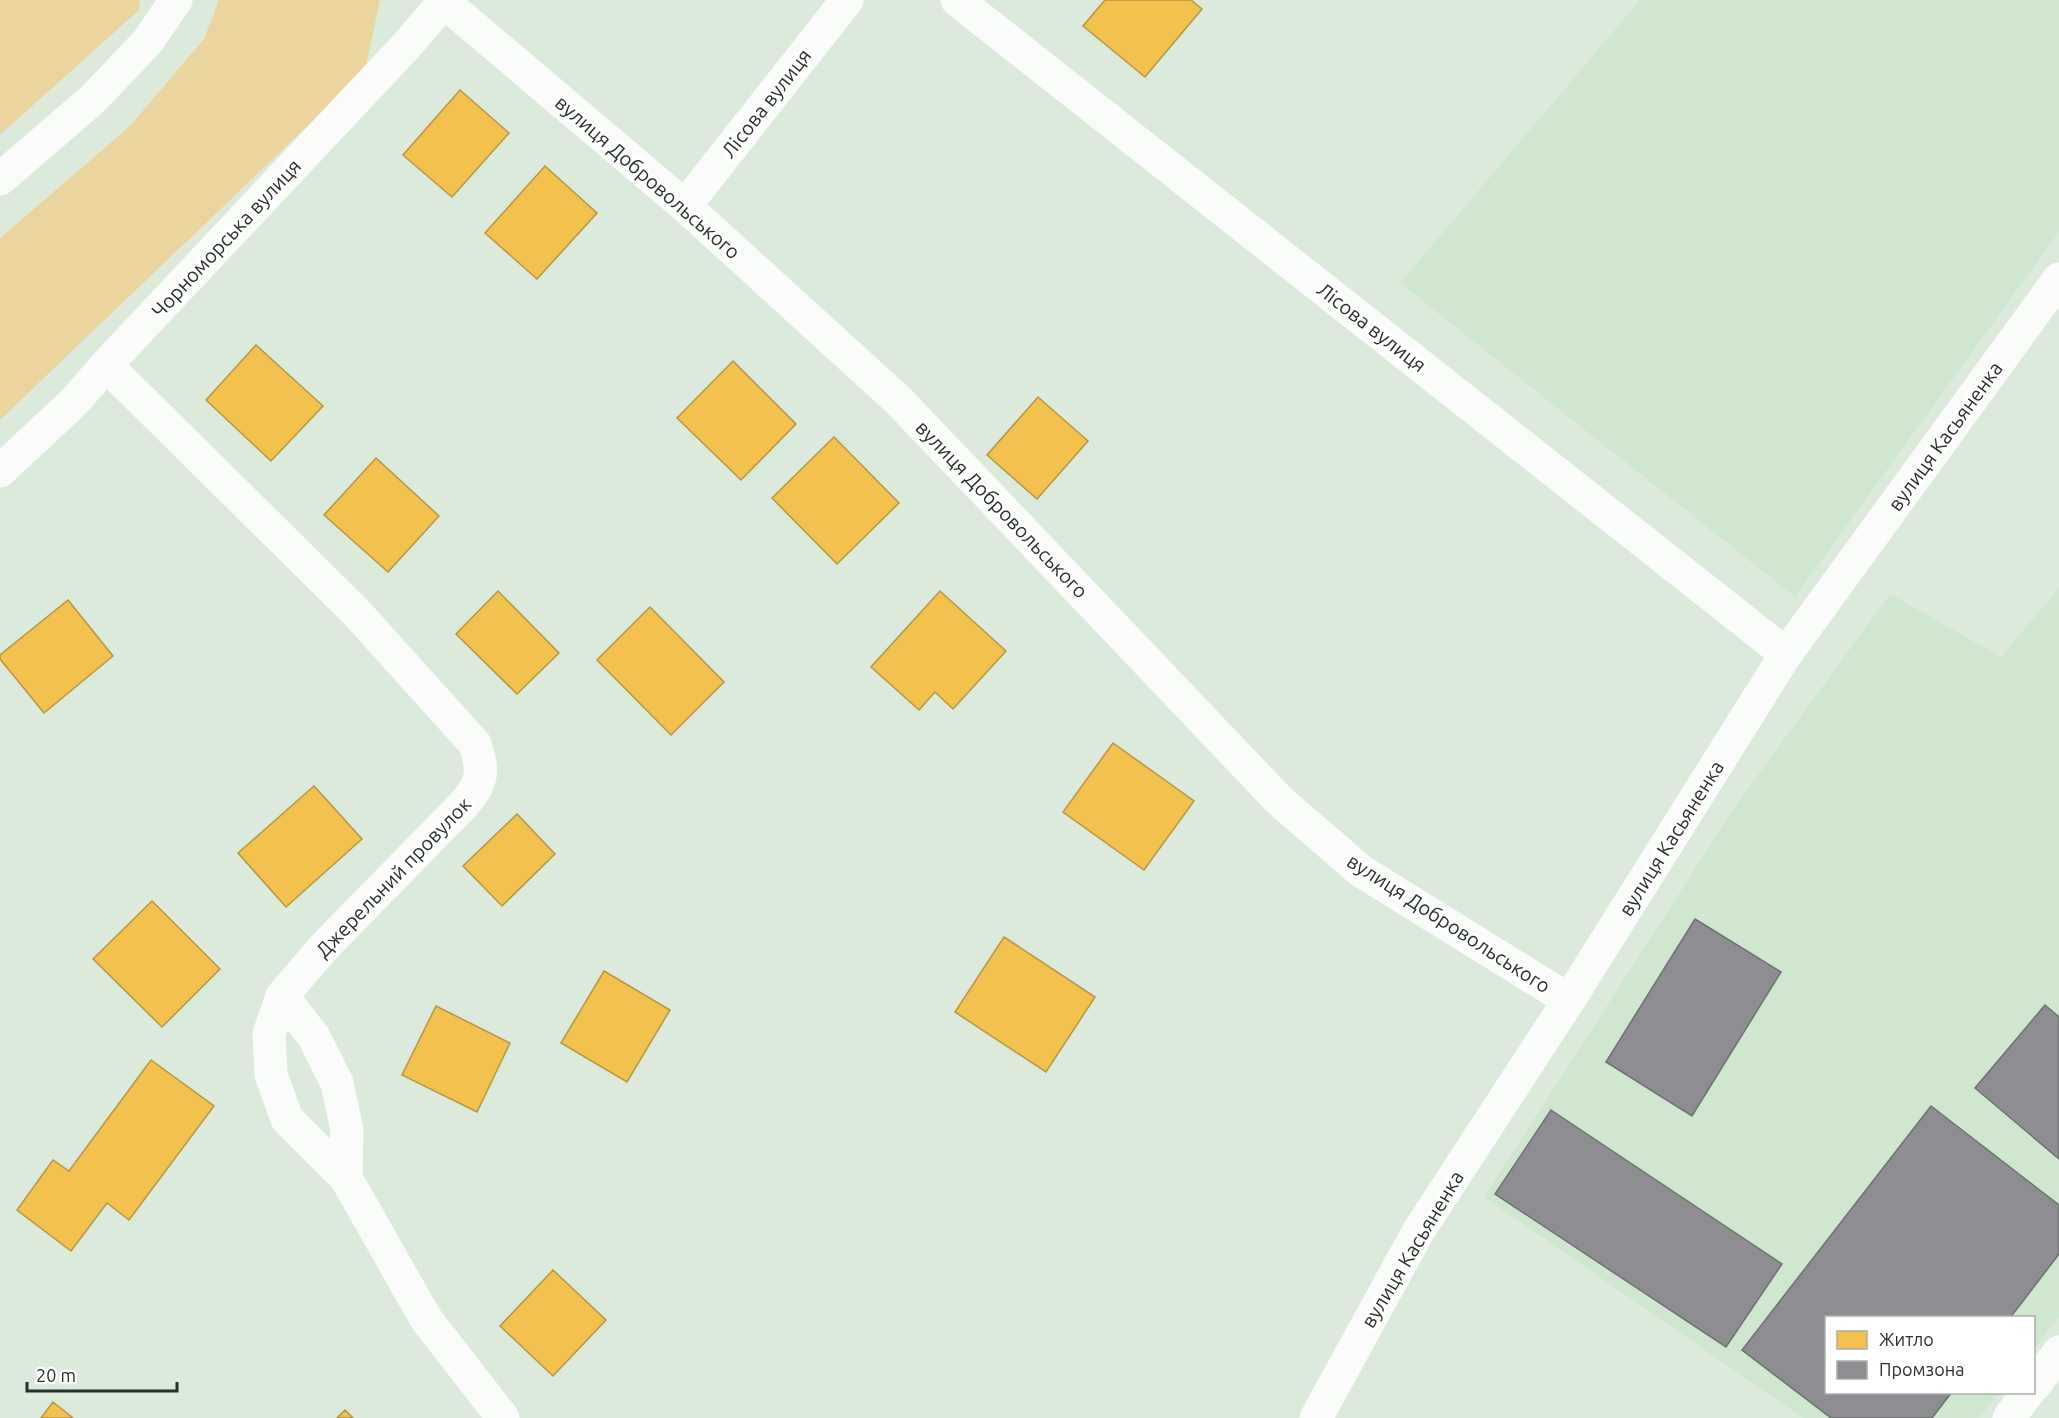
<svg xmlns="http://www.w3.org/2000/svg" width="2059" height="1418" font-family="Ubuntu,sans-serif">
	<rect width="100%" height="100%" fill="#dceadb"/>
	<!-- built -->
	<path fill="#d0e7cf" d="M1640,0H2059V232L1795,597L1400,283Z
		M2059,588V1317L2034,1349V1318H1826V1392L1999,1393L1979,1418H1803L1484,1197L1736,805L1890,594L2001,657Z"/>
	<!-- green -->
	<path fill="#ebd59e" d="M0,0H140L139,10L0,135Z
		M219,0H380L365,71L0,420V238L129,127L204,39Z"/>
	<!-- homes -->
	<path fill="#f2c14e" stroke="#b59642" stroke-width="1.5" d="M1105,0H1191L1202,9L1145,77L1083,26Z
		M460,90L509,133L452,197L403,155Z
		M545,166L597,213L537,279L485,233Z
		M256,345L323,406L271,461L206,400Z
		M733,361L796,424L741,480L677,418Z
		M1038,397L1088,441L1037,499L987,455Z
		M834,437L899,503L837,564L772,498Z
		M376,458L439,516L388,572L324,515Z
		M498,591L559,653L517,694L456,634Z
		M940,591L1006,651L953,709L935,692L919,710L871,667Z
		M68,600L113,656L44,713L0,659V655Z
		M650,607L724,682L671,735L597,660Z
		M1113,743L1194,801L1144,870L1063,812Z
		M314,786L362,839L286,907L238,853Z
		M517,814L555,854L502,906L463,866Z
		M152,901L220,969L162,1027L93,959Z
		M1004,937L1095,997L1046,1072L955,1012Z
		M604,971L670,1010L627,1082L561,1043Z
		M436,1006L510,1043L477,1112L402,1075Z
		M151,1060L214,1106L129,1220L107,1203L71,1251L17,1210L53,1160L69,1171Z
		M553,1270L606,1320L553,1376L500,1326Z
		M53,1402L73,1418H41Z
		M345,1410L353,1418H337Z"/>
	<!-- industry -->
	<path fill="#8d8d92" stroke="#6e7172" stroke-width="1.5" d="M1695,919L1781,972L1692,1116L1606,1062Z
		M2045,1005L2059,1017V1159L1975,1088Z
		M1931,1106L2059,1205V1254L2010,1318H1826V1392H1952L1932,1418H1831L1742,1350Z
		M1551,1110L1782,1264L1726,1347L1495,1194Z"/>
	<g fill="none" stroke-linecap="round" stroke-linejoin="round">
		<!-- minor -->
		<path stroke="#fafcfa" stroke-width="33" d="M957,0L1786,654
			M444,2L685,206L899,401L1280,801L1361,871L1569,1000
			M0,179L93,99L148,41L176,0
			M685,206L847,0
			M106,365L355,611L475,744C484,773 483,781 464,804L325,946L282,996L269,1034L271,1075L287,1119L346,1178L426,1319L503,1418
			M0,471L74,402L106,365L407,45L444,2L442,0
			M282,996L314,1037L337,1083L347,1130L346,1178
			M2034,1386L2059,1352
			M1316,1418L1418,1232L1569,1000L1786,654L2059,279
			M2009,1418L2028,1392"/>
	</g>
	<g text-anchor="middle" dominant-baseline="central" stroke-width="6" stroke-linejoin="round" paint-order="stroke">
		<!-- street labels -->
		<g font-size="20" fill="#273127" stroke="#fff">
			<text transform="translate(766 103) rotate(-52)">Лісова вулиця</text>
			<text transform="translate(648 177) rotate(41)">вулиця Добровольського</text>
			<text transform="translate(226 238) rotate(-47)">Чорноморська вулиця</text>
			<text transform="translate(1372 327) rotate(38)">Лісова вулиця</text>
			<text transform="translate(1945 436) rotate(-54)">вулиця Касьяненка</text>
			<text transform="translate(1002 509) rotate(46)">вулиця Добровольського</text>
			<text transform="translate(1671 838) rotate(-58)">вулиця Касьяненка</text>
			<text transform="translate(393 877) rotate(-46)">Джерельний провулок</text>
			<text transform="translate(1449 923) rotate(33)">вулиця Добровольського</text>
			<text transform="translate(1412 1249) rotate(-59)">вулиця Касьяненка</text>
		</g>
	</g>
	<!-- legend -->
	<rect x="1825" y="1316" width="210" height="78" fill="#ffffff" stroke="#a9ada9" stroke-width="1.5"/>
	<rect x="1837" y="1331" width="30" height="18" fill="#f2c14e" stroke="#a9ada9" stroke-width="1.5"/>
	<text x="1879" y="1346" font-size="18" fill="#273127">Житло</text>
	<rect x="1837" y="1361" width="30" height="18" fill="#8d8d92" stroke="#a9ada9" stroke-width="1.5"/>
	<text x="1879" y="1376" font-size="18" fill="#273127">Промзона</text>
	<!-- scale -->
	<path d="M27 1382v9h150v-9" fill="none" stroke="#273127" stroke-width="3"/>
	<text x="36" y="1382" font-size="18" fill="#273127" stroke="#ffffff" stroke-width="4.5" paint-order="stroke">20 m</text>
</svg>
